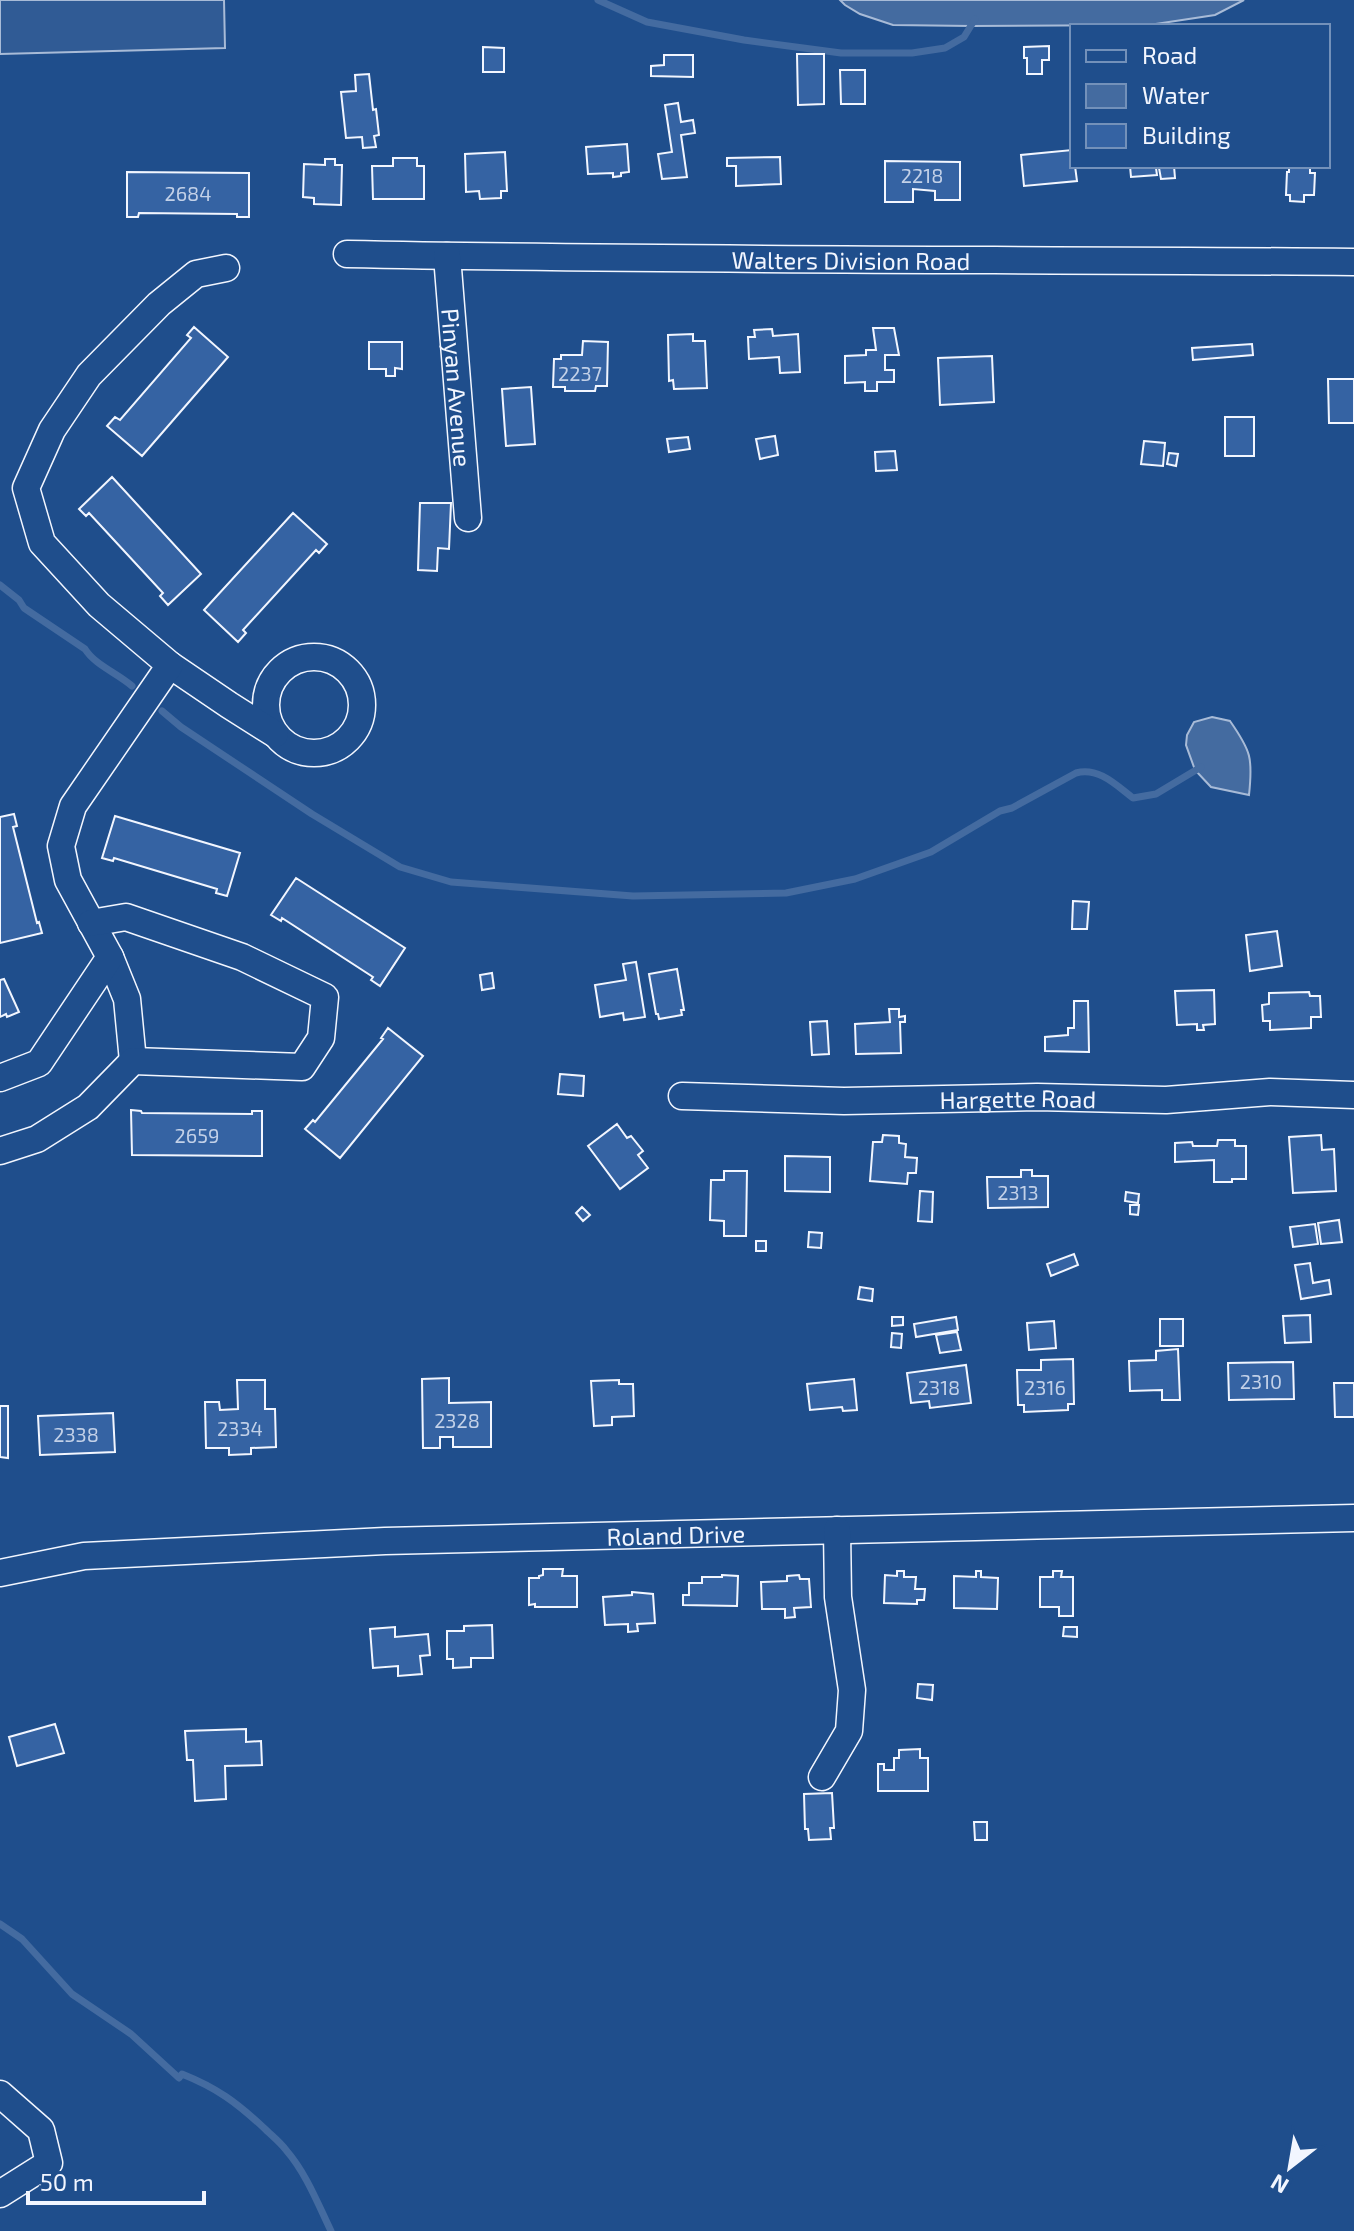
<svg xmlns="http://www.w3.org/2000/svg" width="1354" height="2231" font-family="'Exo 2',sans-serif">
	<rect width="100%" height="100%" fill="#1f4e8c"/>
	<!-- built -->
	<path fill="#305b95" stroke="#a8bbd7" stroke-width="2" d="M0,0H224L225,48L0,54Z"/>
	<!-- water -->
	<path fill="#446ba0" stroke="#a8bbd7" stroke-width="2" d="M840,0H1244L1215,15L1149,25L971,26L893,25L860,14L845,5Z
		M1212,717L1230,721C1251,751 1253,758 1249,795L1211,787L1195,770L1186,745L1187,735L1194,722Z"/>
	<g fill="none" stroke-linecap="round" stroke-linejoin="round">
		<!-- stream -->
		<path stroke="#446ba0" stroke-width="7" d="M598,0L647,22L744,40L841,53H912L945,48L964,37L975,19
			M0,585L19,600L24,608L85,649C95,665 117,673 132,686
			M162,711L181,727L312,814L400,867L451,882L633,896L786,893L855,879L931,852L1000,811L1012,808L1076,773C1099,767 1116,785 1133,798L1156,794L1201,767
			M0,1924L22,1939L72,1994L131,2034L179,2078L182,2074C217,2088 236,2102 264,2128C271,2135 280,2142 286,2150C306,2173 318,2204 331,2231"/>
	</g>
	<!-- building -->
	<path fill="#3563a3" stroke="#f2f6ff" stroke-width="2" d="M1049,46V60H1042V74H1027V58H1024V47Z
		M483,47L504,48V72H483Z
		M797,54H824V104L798,105Z
		M664,55H693V77L651,76V66L664,65Z
		M840,70H865V104H841Z
		M369,74L373,110L376,109L379,135L374,136L376,147L363,148L362,137L346,138L341,92L356,91L355,75Z
		M678,103L681,122L693,120L695,133L681,135L687,177L662,179L658,154L672,152L665,105Z
		M627,144L629,172L621,173V176L613,177V173L588,174L586,147Z
		M1072,150V166H1075L1077,181L1024,186L1021,155Z
		M505,152L507,191H501V198L480,199L479,191L466,192L465,154Z
		M780,157L781,184L736,186V166H727V158Z
		M393,158H417V166H424V199H373L372,166H393Z
		M325,159H335V165H342L341,205L314,204V198L303,197L304,164L325,165Z
		M885,161L960,162V200H935V191L913,189V202H885Z
		M1130,166H1174L1175,178L1161,179L1159,168H1156L1157,175L1131,177Z
		M1289,166H1310V173H1315L1314,195H1304V202L1290,201V195H1286L1287,172H1289Z
		M127,172L249,173V217H237V214L139,213L138,217H127Z
		M194,327L228,357L142,456L107,426L115,417L120,420L191,338L187,335Z
		M873,328H894L899,355H885V370H894V382H877V391H865V382L845,383V356L866,355V350H876Z
		M772,329L773,336L798,334L800,372L780,373L779,357L749,359L748,337H755L754,330Z
		M693,334V341H705L707,388L674,389L673,380L669,381L668,335Z
		M583,341L608,342L607,386H596L595,391H565V387H553L554,359H561V355H582Z
		M369,342H402V369L395,368V376H386V369H369Z
		M1252,344L1253,355L1193,360L1192,348Z
		M992,356L994,402L940,405L938,358Z
		M1328,379H1354V423H1329Z
		M531,387L535,444L506,446L502,389Z
		M1225,417H1254V456H1225Z
		M775,436L778,455L760,459L756,439Z
		M688,437L690,449L669,452L667,439Z
		M1144,441L1165,443L1163,466L1141,464Z
		M895,451L897,470L876,471L875,452Z
		M1169,453L1178,454L1176,466L1167,464Z
		M112,477L201,574L168,605L160,596L163,593L89,513L86,516L79,509Z
		M420,503H451L449,549L438,548L437,571L418,570Z
		M293,513L327,544L319,553L316,550L243,630L246,633L238,642L204,610Z
		M14,814L17,826L13,827L37,923L39,922L42,933L0,943V817Z
		M115,816L240,853L227,896L216,893L217,889L114,858L113,861L102,858Z
		M296,878L405,948L380,986L371,980L373,977L282,918L281,921L271,915Z
		M1073,901L1089,902L1087,929H1072Z
		M1277,931L1282,966L1250,971L1246,935Z
		M636,962L645,1017L624,1020L623,1013L600,1017L595,985L626,980L623,964Z
		M677,969L684,1010H681L682,1015L659,1019L658,1014H656L649,974Z
		M492,973L494,988L482,990L480,975Z
		M4,979L19,1012L7,1017L6,1014L0,1017V980Z
		M1214,990L1215,1024L1203,1025L1204,1030H1197V1024L1177,1025L1175,991Z
		M1309,992L1310,996H1320L1321,1017H1311V1028L1270,1030V1021H1263L1262,1005L1269,1004V993Z
		M1074,1001H1088L1089,1052L1045,1051V1037L1068,1035V1028H1074Z
		M889,1009H899V1017L905,1016V1022H900L901,1053L856,1054L855,1024L890,1022Z
		M827,1021L829,1054L812,1055L810,1022Z
		M388,1028L423,1056L340,1158L305,1129L313,1120L315,1122L383,1039L381,1038Z
		M560,1074L584,1076L583,1096L558,1094Z
		M131,1110L141,1111L142,1113L252,1114V1111H262V1156L132,1155Z
		M617,1124L627,1138L631,1136L643,1151L638,1155L648,1168L620,1189L588,1146Z
		M883,1135L899,1136V1143L906,1144L905,1157L917,1158L916,1173H908L907,1184L870,1181L873,1142H882Z
		M1321,1135L1322,1150L1334,1149L1336,1191L1293,1193L1289,1137Z
		M1218,1140H1235V1146H1246V1179H1232V1182H1214V1160L1175,1162V1143L1192,1142L1193,1146H1217Z
		M785,1156L830,1157V1192L785,1191Z
		M1021,1170H1032V1176H1048V1207L988,1208L987,1177H1021Z
		M724,1171H747L746,1236H724V1221L710,1220L711,1180H724Z
		M920,1191L933,1192L932,1222L918,1221Z
		M1126,1192L1139,1194L1138,1203L1125,1201Z
		M1130,1205H1139L1138,1215L1130,1214Z
		M582,1207L590,1215L583,1221L576,1213Z
		M1339,1220L1342,1242L1321,1244L1318,1223Z
		M1315,1224L1318,1244L1293,1247L1290,1227Z
		M809,1232L822,1233L821,1248L808,1247Z
		M756,1241H766V1251H756Z
		M1074,1254L1078,1265L1051,1276L1047,1264Z
		M1310,1263L1313,1283L1329,1280L1331,1294L1301,1299L1295,1265Z
		M860,1287L873,1289L872,1301L858,1299Z
		M1310,1315L1311,1342L1285,1343L1283,1316Z
		M892,1317H903V1325L892,1326Z
		M956,1317L958,1330L916,1337L914,1324Z
		M1160,1319H1183V1346H1160Z
		M1054,1321L1056,1348L1029,1350L1027,1323Z
		M957,1332L961,1350L940,1353L936,1335Z
		M892,1333L902,1334L901,1348L891,1347Z
		M1178,1349L1180,1400H1162V1390L1130,1391L1129,1361L1156,1360V1351Z
		M1073,1359L1074,1404H1068V1410L1024,1412V1405H1018L1017,1370H1041V1360Z
		M1293,1362L1294,1399L1229,1400L1228,1363Z
		M966,1365L971,1403L930,1408L929,1401L911,1403L907,1373Z
		M449,1378V1403L491,1402V1447H453V1437H440V1448H423L422,1379Z
		M854,1379L857,1410L843,1411L842,1407L810,1410L807,1384Z
		M237,1380H265V1409H275L276,1447L251,1448V1454L229,1455V1448H206L205,1402H219L220,1410L238,1409Z
		M619,1380V1384H633L634,1416L612,1417V1425L594,1426L591,1381Z
		M1334,1383H1354V1417H1335Z
		M0,1406H8V1458L0,1457Z
		M113,1413L115,1452L40,1455L38,1416Z
		M543,1569H563L562,1576H577V1607H535V1604L529,1605V1578H539V1576L543,1575Z
		M897,1571H904V1577H916L915,1589H925L924,1600H917V1604L884,1603L885,1575L897,1576Z
		M976,1571H981V1577L998,1578L997,1609L954,1608V1576L976,1577Z
		M1053,1571H1062L1061,1577H1073V1616H1059V1607H1040V1577H1053Z
		M722,1575L738,1576L737,1606L683,1605V1595H689V1583H702V1577H722Z
		M799,1575L800,1579H809L811,1607L794,1608L795,1617L785,1618V1609H762L761,1582L787,1581V1576Z
		M632,1592L653,1594L655,1623L637,1624L638,1631L628,1632V1624L605,1625L603,1597L632,1595Z
		M492,1625L493,1658H471V1667L453,1668V1659H447V1631H464V1626Z
		M395,1627V1637L428,1634L430,1655L420,1656L422,1674L398,1676V1666L373,1668L370,1629Z
		M1064,1627H1077V1637L1063,1636Z
		M918,1684L933,1685L932,1700L917,1698Z
		M55,1724L64,1753L17,1766L9,1737Z
		M246,1729V1742L261,1741L262,1765L225,1766L226,1799L195,1801L193,1760H187L185,1731Z
		M920,1749V1758H928V1791H878V1764H884V1770H894V1758H899V1750Z
		M832,1793L834,1828H830L831,1839L809,1840L808,1829H805L804,1794Z
		M974,1822H987V1840H975Z"/>
	<g fill="none" stroke-linecap="round" stroke-linejoin="round">
		<!-- minor casing -->
		<g stroke="#f2f6ff" stroke-width="29">
			<g id="minor">
				<path id="s1" d="M347,254C682,261 1018,259 1354,262"/>
				<path id="s2" d="M447,256L468,518"/>
				<circle cx="314" cy="705" r="48"/>
				<path d="M170,665L229,705L275,734"/>
				<path d="M110,957L127,999L133,1061"/>
				<path d="M0,1078L39,1063L110,957L68,880L61,846L73,806L170,665L99,605L42,543L26,488L52,430L89,375L159,304L196,274L226,268"/>
				<path id="s3" d="M682,1096L844,1101L1037,1097L1166,1100L1270,1092L1354,1095"/>
				<path d="M0,1151L37,1139L88,1107L133,1061L302,1067L321,1038L325,997L242,957L126,917L91,923"/>
				<path id="s4" d="M0,1573L84,1556L385,1541L1354,1518"/>
				<path d="M822,1777L849,1731L852,1690L838,1597L837,1530"/>
				<path d="M0,2094L41,2130L49,2163L0,2194"/>
			</g>
		</g>
		<!-- minor -->
		<use href="#minor" stroke="#1f4e8c" stroke-width="26"/>
	</g>
	<g text-anchor="middle" dominant-baseline="central" stroke-width="6" stroke-linejoin="round" paint-order="stroke">
		<!-- number labels -->
		<g font-size="20" fill="#c3d1e8">
			<text x="922" y="175">2218</text>
			<text x="188" y="193">2684</text>
			<text x="580" y="373">2237</text>
			<text x="197" y="1135">2659</text>
			<text x="1018" y="1192">2313</text>
			<text x="1261" y="1381">2310</text>
			<text x="939" y="1387">2318</text>
			<text x="1045" y="1387">2316</text>
			<text x="457" y="1420">2328</text>
			<text x="240" y="1428">2334</text>
			<text x="76" y="1434">2338</text>
		</g>
		<!-- street labels -->
		<g font-size="24" fill="#f2f6ff" stroke="#1f4e8c">
			<text stroke="none"><textPath href="#s1" startOffset="504">Walters Division Road</textPath></text>
			<text stroke="none"><textPath href="#s2" startOffset="132">Pinyan Avenue</textPath></text>
			<text stroke="none"><textPath href="#s3" startOffset="336">Hargette Road</textPath></text>
			<text stroke="none"><textPath href="#s4" startOffset="678">Roland Drive</textPath></text>
		</g>
	</g>
	<!-- legend -->
	<rect x="1070" y="24" width="260" height="144" fill="#1f4e8c" stroke="#7391ba" stroke-width="2"/>
	<rect x="1086" y="50" width="40" height="12" fill="#1f4e8c" stroke="#7391ba" stroke-width="2"/>
	<text x="1142" y="64" font-size="24" fill="#f2f6ff">Road</text>
	<rect x="1086" y="84" width="40" height="24" fill="#446ba0" stroke="#7391ba" stroke-width="2"/>
	<text x="1142" y="104" font-size="24" fill="#f2f6ff">Water</text>
	<rect x="1086" y="124" width="40" height="24" fill="#3563a3" stroke="#7391ba" stroke-width="2"/>
	<text x="1142" y="144" font-size="24" fill="#f2f6ff">Building</text>
	<!-- north arrow -->
	<g transform="translate(1290 2167) rotate(211)" stroke="#1f4e8c" stroke-width="6" paint-order="stroke">
	<path d="M0-6L14 30L0 20L-14 30Z" fill="#f2f6ff"/>
	<text y="-12" font-size="22" font-weight="bold" text-anchor="middle" fill="#f2f6ff">N</text>
	</g>
	<!-- scale -->
	<path d="M28 2191v12h176v-12" fill="none" stroke="#f2f6ff" stroke-width="4"/>
	<text x="40" y="2191" font-size="24" fill="#f2f6ff" stroke="#1f4e8c" stroke-width="6" paint-order="stroke">50 m</text>
</svg>
